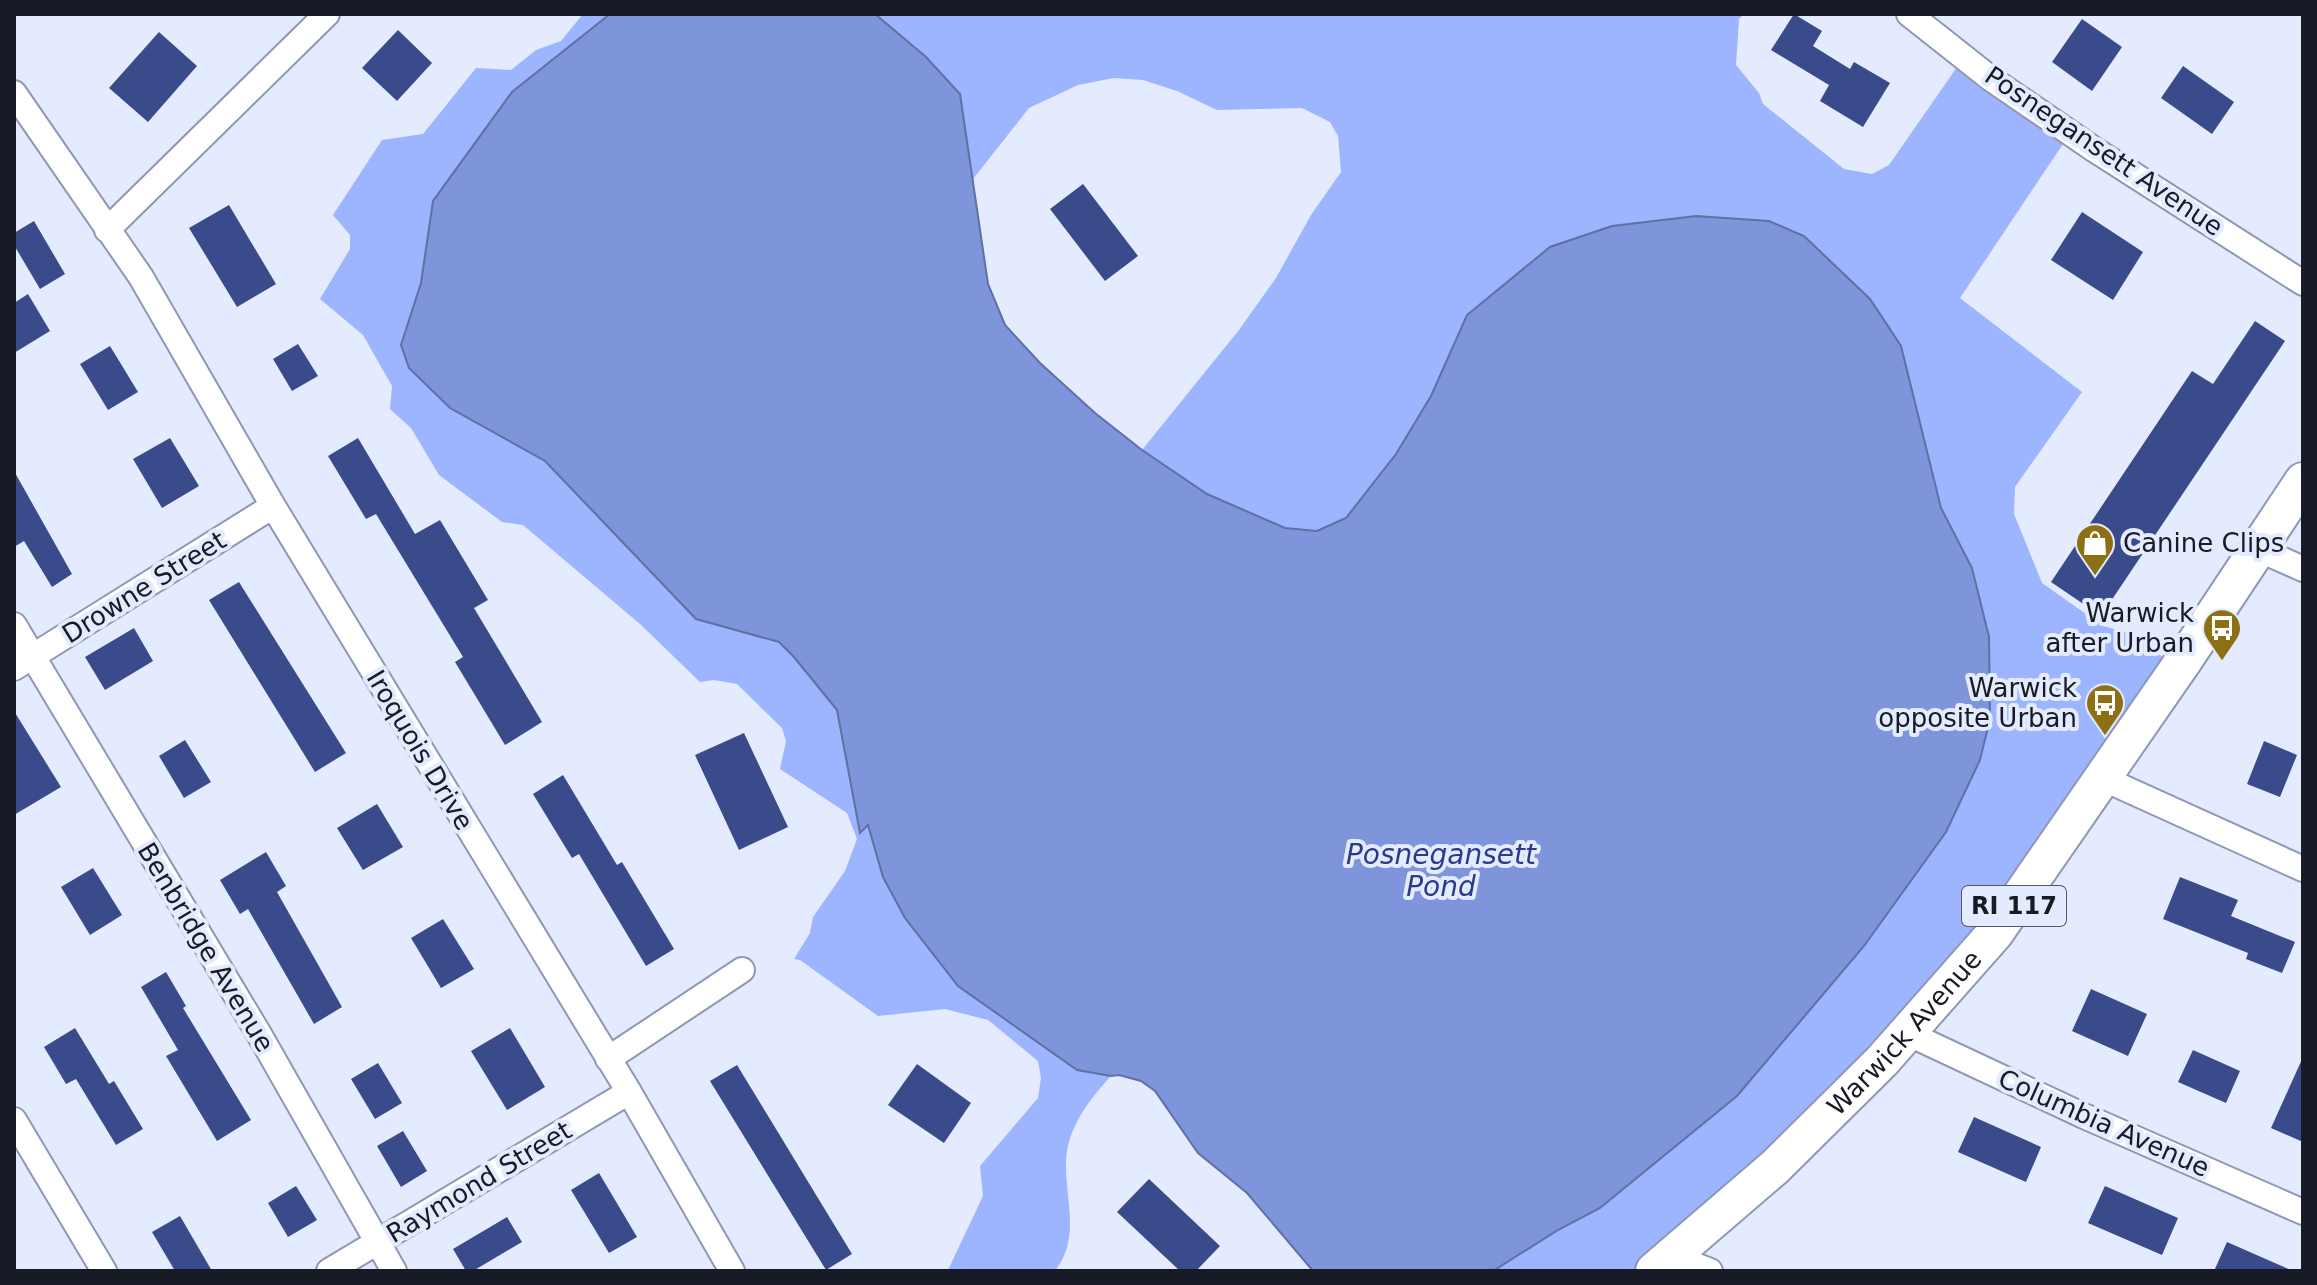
<svg xmlns="http://www.w3.org/2000/svg" width="2317" height="1285" font-family="'DejaVu Sans',sans-serif">
	<rect width="100%" height="100%" fill="#e4ebfe"/>
	<!-- forest -->
	<path fill="#9db4fe" d="M583,14H610L586,32L434,201L421,283L401,345L409,368L450,408L545,461L696,619L779,642L794,657L837,710L860,832L868,824L883,877L1077,1070L1111,1076C1089,1100 1067,1128 1066,1162C1065,1200 1081,1238 1055,1271L948,1270L983,1196L980,1166L1038,1098L1041,1078L1038,1061L988,1020L945,1009L878,1016L800,960L794,959L810,933L813,917L845,871L857,839L847,813L780,769L786,741L782,728L737,684L714,680L700,682L640,624L523,525L502,522L439,475L411,428L390,409L392,386L363,335L320,299L350,249V235L333,215L382,140L423,134L476,68L511,70L536,50L561,41Z
		M875,14H1744L1739,19L1736,65L1759,93L1763,104L1844,169L1872,174L1889,165L1964,57L2073,129L1960,298L2082,392L2015,487L2014,514L2042,583L2103,626L2129,633L2178,668L2000,930L1655,1271H1493L1558,1230L1600,1208L1972,568L1941,508L1901,346L1870,299L1804,236L1769,221L1696,216L1612,226L1550,247L1467,315L1431,396L1396,454L1346,518L1317,531L1285,528L1207,494L1142,450L1239,330L1276,278L1311,215L1341,172L1338,136L1330,122L1302,108L1217,110L1177,91L1143,80L1114,78L1078,85L1029,108L973,179L960,94L926,57Z"/>
	<!-- water -->
	<path fill="#7e94db" stroke="#5f70a4" stroke-width="2" d="M610,14H875L926,57L960,94L988,284L1005,325L1040,363L1095,413L1142,450L1207,494L1285,528L1317,531L1346,518L1396,454L1431,396L1467,315L1550,247L1612,226L1696,216L1769,221L1804,236L1870,299L1901,346L1941,508L1972,568L1989,637L1990,719L1980,760L1946,832L1864,946L1737,1096L1600,1208L1558,1230L1493,1271H1313L1247,1193L1198,1153L1155,1091L1141,1081L1119,1075L1111,1076L1077,1070L958,986L905,918L883,877L868,825L860,833L837,710L794,657L779,642L696,619L545,461L450,408L409,368L401,345L421,283L433,201L512,92Z"/>
	<!-- building -->
	<path fill="#3a4b8b" d="M1794,14L1822,31L1813,46L1850,69L1854,62L1890,83L1863,127L1820,101L1829,85L1771,50Z
		M2082,19L2122,47L2092,91L2052,62Z
		M398,30L432,63L397,101L362,68Z
		M159,32L197,66L148,122L109,88Z
		M2183,66L2234,102L2212,134L2161,98Z
		M1083,184L1138,256L1105,281L1050,209Z
		M229,205L276,284L237,307L189,228Z
		M2082,212L2143,252L2113,300L2051,260Z
		M34,221L65,274L40,289L14,245V233Z
		M28,294L50,331L14,353V303Z
		M2255,321L2285,341L2101,616L2051,582L2192,371L2213,384Z
		M298,344L318,376L292,391L273,359Z
		M110,346L138,392L108,410L80,364Z
		M170,438L199,486L162,508L133,459Z
		M358,438L415,534L440,520L488,600L474,608L542,722L505,745L455,662L463,657L376,514L366,519L328,456Z
		M14,471L72,574L52,587L24,541L14,547Z
		M239,582L346,753L315,772L209,600Z
		M134,628L153,661L105,690L85,657Z
		M14,711L61,787L14,815Z
		M744,733L788,827L739,850L695,755Z
		M185,740L211,782L184,798L159,756Z
		M2264,741L2297,755L2280,797L2247,784Z
		M563,775L617,865L622,862L674,949L646,966L579,854L572,858L533,794Z
		M377,804L403,847L363,870L337,828Z
		M266,852L286,886L277,892L342,1007L314,1024L248,909L240,914L220,880Z
		M93,868L122,915L90,935L61,887Z
		M2180,877L2238,900L2231,916L2295,942L2282,973L2246,959L2248,953L2163,919Z
		M443,919L474,969L441,988L411,938Z
		M166,972L186,1006L183,1008L251,1120L217,1141L166,1056L178,1050L141,987Z
		M2091,989L2147,1014L2128,1056L2072,1031Z
		M75,1028L109,1084L114,1081L143,1129L116,1145L76,1079L66,1084L44,1047Z
		M510,1028L545,1087L507,1110L471,1051Z
		M2193,1050L2240,1071L2226,1103L2178,1082Z
		M2303,1057V1142L2271,1128Z
		M378,1063L402,1103L375,1119L351,1079Z
		M917,1064L971,1103L944,1143L888,1105Z
		M737,1065L852,1254L826,1270L710,1081Z
		M1974,1117L2041,1147L2026,1182L1958,1152Z
		M403,1131L427,1171L401,1187L377,1146Z
		M599,1173L637,1237L609,1253L571,1190Z
		M1149,1179L1220,1246L1196,1271H1180L1117,1212Z
		M296,1186L317,1220L288,1237L268,1203Z
		M2105,1186L2178,1218L2162,1255L2088,1223Z
		M180,1216L212,1271H175L152,1232Z
		M507,1217L522,1242L473,1271H466L453,1249Z
		M2227,1242L2293,1271H2214Z"/>
	<g fill="none" stroke-linecap="round" stroke-linejoin="round">
		<!-- street casing -->
		<g stroke="#8e97b4" stroke-width="28">
			<path id="street" d="M1909,14L1990,78L2095,150L2303,283
				M14,93L141,277L273,506L629,1092L732,1271
				M107,230L327,14
				M2258,549L2303,569
				M14,625L259,1034L394,1271
				M14,668L273,506
				M2102,778L2303,869
				M1907,1033L2084,1116L2303,1212
				M608,1059L742,970
				M14,1120L104,1271
				M1672,1256L1710,1271
				M329,1271L629,1092"/>
		</g>
		<!-- primary casing -->
		<g stroke="#8e97b4" stroke-width="40">
			<g id="primary">
				<path id="s1" d="M1654,1271L1775,1167L1882,1061L1995,933L2184,660L2303,481"/>
			</g>
		</g>
		<!-- street -->
		<use href="#street" stroke="#fff" stroke-width="24"/>
		<!-- primary -->
		<use href="#primary" stroke="#fff" stroke-width="36"/>
	</g>
	<!-- icons -->
	<defs>
		<g id="shop-pin" transform="scale(2)"><path d="M0 17L-7.5 6A9.5 9.5 0 1 1 7.5 6Z" fill="#8c7013" stroke="#e4ebfe"/><path d="M-5-2.5h2.3a2.7 3.5 0 0 1 5.4 0H5L5.5 6h-11ZM-1.5-2.5h3a1.5 2.3 0 0 0-3 0Z" fill="#fff"/></g>
		<g id="bus-pin" transform="scale(2)"><path d="M0 17L-7.5 6A9.5 9.5 0 1 1 7.5 6Z" fill="#8c7013" stroke="#e4ebfe"/><path d="M-5-6H5V4H4V6H2V4H-2V6H-4V4H-5ZM-3.5-4V0h7V-4ZM-3.5 1.2v1.5H-2V1.2ZM2 1.2v1.5H3.5V1.2Z" fill="#fff"/></g>
	</defs>
	<g fill-rule="evenodd">
		<use href="#shop-pin" x="2095" y="543"/>
		<use href="#bus-pin" x="2222" y="628"/>
		<use href="#bus-pin" x="2105" y="703"/>
	</g>
	<g text-anchor="middle" dominant-baseline="central" stroke-width="8" stroke-linejoin="round" paint-order="stroke">
		<!-- shield labels -->
		<rect fill="#e4ebfe" stroke="#545966" stroke-width="2" x="1962" y="886" width="104" height="40" rx="6"/>
		<g font-size="24" font-weight="bold" fill="#171b25">
			<text x="2014" y="906">RI 117</text>
		</g>
		<!-- street labels -->
		<g font-size="26" fill="#171b25" stroke="#e4ebfe">
			<text transform="translate(2104 151) rotate(34)">Posnegansett Avenue</text>
			<text transform="translate(144 587) rotate(-32)">Drowne Street</text>
			<text transform="translate(420 750) rotate(59)">Iroquois Drive</text>
			<text transform="translate(206 947) rotate(59)">Benbridge Avenue</text>
			<text stroke="none"><textPath href="#s1" startOffset="346">Warwick Avenue</textPath></text>
			<text transform="translate(2104 1123) rotate(24)">Columbia Avenue</text>
			<text transform="translate(479 1182) rotate(-31)">Raymond Street</text>
		</g>
		<!-- poi labels -->
		<g font-size="26" fill="#171b25" stroke="#e4ebfe" text-anchor="end">
			<text x="2123" y="543" text-anchor="start">Canine Clips</text>
			<text x="2194" y="613">Warwick<tspan x="2194" dy="30">after Urban</tspan></text>
			<text x="2077" y="688">Warwick<tspan x="2077" dy="30">opposite Urban</tspan></text>
		</g>
		<!-- water labels -->
		<g font-size="28" font-style="italic" fill="#2a3a8d" stroke="#e4ebfe">
			<text x="1441" y="854">Posnegansett<tspan x="1441" dy="32">Pond</tspan></text>
		</g>
	</g>
	<!-- border -->
	<rect width="2317" height="1285" fill="none" stroke="#171b25" stroke-width="32"/>
</svg>
